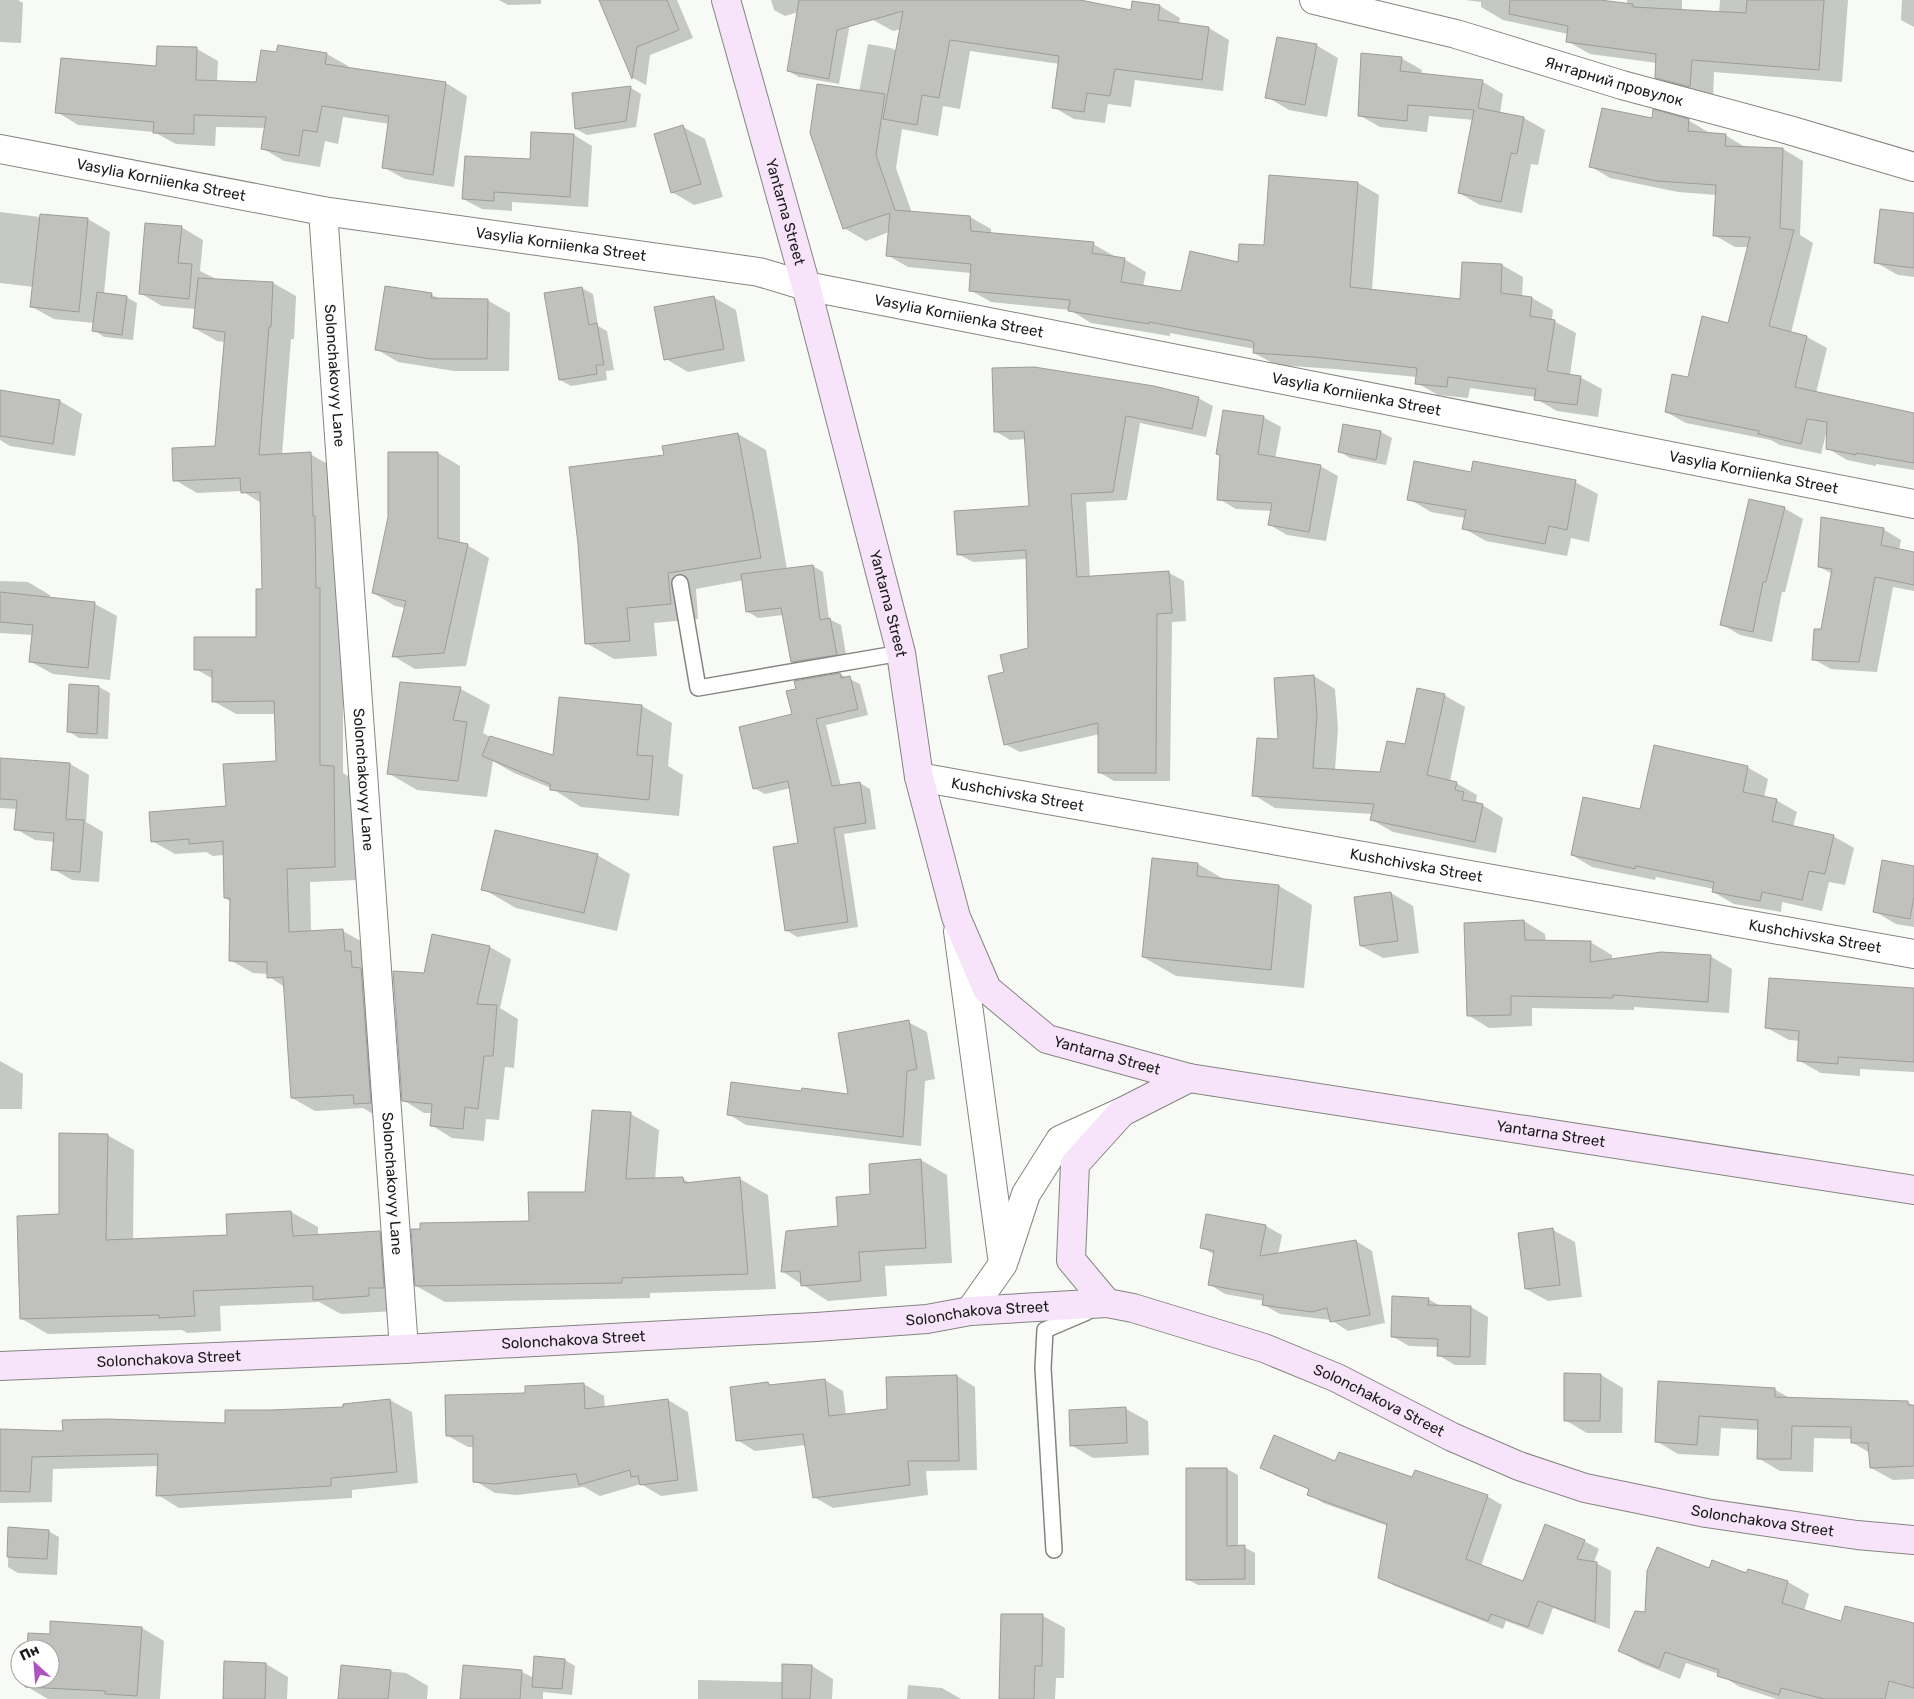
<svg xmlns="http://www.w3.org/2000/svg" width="1914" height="1699" font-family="Rubik,sans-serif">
	<rect width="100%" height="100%" fill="#f8faf6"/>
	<!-- shadow -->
	<path fill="#0003" d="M0,0H18L23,3L21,43L0,42Z
		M499,0H541V4L508,5Z
		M601,0H677L693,38L650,55L646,85L633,78Z
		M771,0H841L849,29L839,84L799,77L788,71L799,12L785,16L774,10Z
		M877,0H1074L1132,12L1160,6L1180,18L1179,24L1209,28L1229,40L1223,91L1135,80L1131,107L1108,104L1105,123L1074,119L1053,107L1060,64L970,51L960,109L943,106L938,136L902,129L896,168L912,213L970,217L991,229V234L1093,244L1114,256V258L1124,259L1146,272L1143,287L1182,293L1239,263L1265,247L1270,177L1358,183L1379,195L1372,290L1461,300L1502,265L1523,277L1522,297L1532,298L1553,310L1552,320L1576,333L1570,375L1580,377L1602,389L1598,417L1557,411L1536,399V397L1470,388L1468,398L1438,395L1417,383V377L1335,369L1276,365L1254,353L1255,349L1170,333V336L1091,323L1070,310L991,302L970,290L971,273L908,267L887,255L889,232L866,241L844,228L859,92L868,44L891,48L897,51L901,29L893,31L873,20Z
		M1465,0H1589L1627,5V0H1682V11L1719,13L1720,0H1848L1842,82L1714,72L1713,99L1679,90L1656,77L1657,63L1590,54L1567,41L1568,34L1503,20L1481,7V2Z
		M1902,0H1914V27L1901,20Z
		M1316,45L1338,58L1327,117L1289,110L1267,97Z
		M197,49L218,61L217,82L257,83L277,54H327L348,66V69L446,83L467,96L454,187L405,179L383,167L390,124L343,117L338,144L325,141L320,167L284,161L262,148L266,128L216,127L215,146L176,144L154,132L78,125L57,112Z
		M1401,58L1422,70L1421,75L1483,82L1503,94L1500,113L1524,118L1545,130L1538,165L1531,164L1522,213L1480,205L1459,193L1474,120L1429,116L1427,132L1380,127L1359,115Z
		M631,88L641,94L636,127L587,135L576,129Z
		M1653,120H1688L1708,132V134L1725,135L1745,147L1783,149L1803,161L1800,235L1813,243L1791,333L1807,337L1827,348L1816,393L1914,415V470L1876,464V466L1847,460L1827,448V430L1821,454L1780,445L1771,440L1686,423L1666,412L1728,324L1748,247H1735L1714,235L1717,195L1678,192L1610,178L1590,166Z
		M683,127L705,139L723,197L694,205L672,192Z
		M532,133L574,135L592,146L588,207L512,202V211L482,209L463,199L531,161Z
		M0,212L40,217L88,219L110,232L104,294L126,297L137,303L133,340L104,337L94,330L95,323L54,319L32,307L34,287L0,283Z
		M1914,214V277L1898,275L1875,262Z
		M181,227L203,240L200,271L214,278V280L273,283L296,296L294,339H291L282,455L310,454L333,467L343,603V773L356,781L358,880L310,882L311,932L343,931L366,944L378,1117L363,1108L315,1111L292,1098L285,987L269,977L268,974L253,973L230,960L231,902L225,898L224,855L213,856L206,852L175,854L152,841L227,807L277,762L276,714H236L213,701V679L196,669L258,638L263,590L261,503L242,491L197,493L175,480L217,447L225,342L217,341L194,328L196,309L162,306L140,293Z
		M386,288L432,295L440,299L487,300L510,313L509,371H454L398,362L376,349Z
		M582,288L593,294L598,326L607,331L614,370L606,371L607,380L571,386L560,380Z
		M713,297L736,310L745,361L688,372L666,359Z
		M0,392L60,401L82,414L75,456L10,446L0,440Z
		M1198,398L1213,406L1206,437L1140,423L1127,500L1086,502L1090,577L1169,573L1184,581L1186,621L1172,622L1170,781H1114L1099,772L1100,734L1020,752L1005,744L1006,673L1030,649L1027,559L973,562L958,554L1030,507L1026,439L1010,440L995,431Z
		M1263,417L1281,427L1275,459L1320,466L1338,476L1326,541L1287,535L1270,525L1272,511L1236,509L1219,499Z
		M1344,425L1381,432L1392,438L1386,465L1350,458L1339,451Z
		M738,434L766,450L787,569L813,566L823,572L829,619L841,625L847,660L803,668L792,662L783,615L758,618L748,612L744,580L696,589L698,619L654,623L657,656L614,659L586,643L665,456Z
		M438,453L460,466V544L467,545L489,558L466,666L415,669L393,656L406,608L395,606L373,593Z
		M1472,473L1575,482L1598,494L1589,542L1571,538L1567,556L1486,541L1463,528L1465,518L1431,512L1409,499Z
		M1784,508L1803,519L1785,592H1782L1772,642L1740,635L1721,624Z
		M1883,529L1901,540L1899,550L1914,553V591L1893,587L1877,672L1831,669L1813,659L1822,630L1833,574L1819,567Z
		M0,581L28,582L50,595V599L95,604L117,616L110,680L53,674L31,662L33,635L0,633Z
		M840,674L860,684L868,715L826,725L841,786L860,783L870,789L876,829L844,834L858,927L797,937L786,930L799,844L791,788L765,794L754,788L793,715Z
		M1314,676L1335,689L1338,728L1335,770L1381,773L1406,746L1444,695L1465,707L1450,781L1456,783L1477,795L1476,801L1503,818L1496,853L1393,832L1372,820L1373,814L1275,808L1254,795L1279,741Z
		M401,683L461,689L490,705L483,733L492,738L554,757L642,706L672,723L668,766L683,775L679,816L581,807L551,788L514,773L493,761L487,797L417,790L388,773Z
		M70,686L99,687L110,693L108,739L79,738L68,731Z
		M0,759L70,764L89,775L86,822L103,832L99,882L72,880L53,869L55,842L35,840L16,829L17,809L0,808Z
		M1747,767L1768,779L1764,798L1776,800L1797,812L1793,827L1833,836L1854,848L1845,885L1829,882L1822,911L1782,902L1781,912L1734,904L1713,892L1714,889L1656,877L1655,880L1592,867L1572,855L1641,811Z
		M597,855L630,874L617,931L516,908L483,889Z
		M1198,864L1227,881L1279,886L1312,905L1304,988L1176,976L1143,957Z
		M1914,867V927L1896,924L1874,911Z
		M1391,893L1413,906L1419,953L1383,958L1361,946Z
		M1524,921L1545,934L1546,942H1590L1612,955V960L1710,956L1732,969L1729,1013L1634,1007V1010L1532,1008V1026L1489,1028L1468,1015L1465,924Z
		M490,947L511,959L500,1008L518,1019L514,1068L505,1067L499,1120L486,1119L484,1141L452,1138L431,1125L432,1113H424L403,1100Z
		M1914,989V1072L1860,1069V1076L1821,1073L1798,1060L1800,1041L1789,1040L1767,1028Z
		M908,1022L927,1032L935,1079L925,1081L921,1146L746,1125L728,1114L802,1092L850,1095Z
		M0,1061L23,1074L22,1109H0Z
		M631,1114L659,1130L655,1180L683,1179L692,1184L740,1179L768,1195L776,1289L650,1293V1298L445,1302L416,1286L530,1222L586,1193Z
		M107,1135L134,1150L133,1240L228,1236L291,1212L318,1227V1236L380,1232L406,1248L395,1311L341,1314L319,1302L220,1306L221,1331L187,1333L182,1330L48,1334L22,1319L60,1216Z
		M921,1160L947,1175L952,1263L885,1266L887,1296L828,1301L783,1272L840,1227L871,1195L870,1165Z
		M1266,1226L1282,1235L1278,1255L1356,1241L1372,1251L1385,1323L1348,1331L1331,1320L1280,1314L1264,1305V1301L1225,1294L1209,1284L1215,1255L1201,1247Z
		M1553,1230L1575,1242L1582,1297L1548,1301L1526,1289Z
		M1428,1299L1442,1307H1471L1488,1317L1486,1365H1455L1438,1355L1439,1347L1409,1346L1392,1336Z
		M1601,1375L1623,1388L1622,1433H1587L1565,1420Z
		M957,1376L975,1387L977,1470L926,1471L928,1495L833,1508L814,1497L806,1445L755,1451L737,1440L768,1384L772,1386L825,1380L843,1391L846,1415L888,1410Z
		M1659,1382L1774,1389L1791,1399L1907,1402L1914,1406V1479L1893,1480L1871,1468L1870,1453L1853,1443L1852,1439L1814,1438L1813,1472L1780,1471L1758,1458L1759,1430L1721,1428L1719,1456L1678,1454L1656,1441Z
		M584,1384L604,1396L605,1408L668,1400L688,1412L698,1491L661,1496L641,1484L600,1496L584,1487L517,1495L495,1493L475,1481V1447H468L448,1436L527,1394Z
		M390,1400L412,1412L418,1483L352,1490V1498L179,1508L158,1495V1466L53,1469L52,1502L0,1503V1430L64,1432L226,1425L271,1412L344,1408Z
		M1126,1409L1148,1421L1149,1455L1093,1458L1071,1445Z
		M1336,1463L1487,1496L1502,1505L1481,1566L1524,1582L1584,1541L1599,1549L1594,1562L1611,1571L1610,1629L1553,1608L1543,1635L1506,1621L1503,1629L1395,1586L1380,1578L1388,1526L1323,1503L1309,1494L1310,1490L1276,1476L1262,1468Z
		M1227,1469L1238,1475V1547H1244L1255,1553V1585H1198L1187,1579Z
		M9,1529L48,1531L59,1537L57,1575L18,1573L8,1567Z
		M1709,1569L1747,1575L1749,1570L1788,1582L1809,1594L1804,1611L1842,1622L1914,1624V1699H1777L1740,1687L1719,1674L1686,1663L1680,1679L1641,1663L1620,1651L1646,1613Z
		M1002,1615L1043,1616L1065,1628L1064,1678H1056L1055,1699H1001Z
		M52,1622L142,1628L164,1641L160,1699H48L26,1686L27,1679H50V1649H28L51,1635Z
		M565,1660L575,1666L572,1695L543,1692V1699H461L522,1672L534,1678Z
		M225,1662L266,1664L288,1677L287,1699H224Z
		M812,1666L833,1679L832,1699H698V1680L783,1682Z
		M343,1667L406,1673L428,1686L427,1699H339Z
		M908,1685L942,1688L961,1699H907Z"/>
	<!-- building -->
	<path fill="#c0c1bd" stroke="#9c9d99" d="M599,0H667L679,30L637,47L632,79Z
		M799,0H1080L1131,10L1132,1L1160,5L1158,20L1209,27L1202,80L1115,69L1110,96L1087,93L1084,112L1052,108L1059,56L950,40L939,98L922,95L917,125L883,119L903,11L837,30L829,79L787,71Z
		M1510,0H1600L1633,4V7L1746,13L1747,0H1824L1819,70L1692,60L1690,87L1655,78L1656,54L1566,42L1568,26L1509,14Z
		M1277,37L1317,44L1305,105L1265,98Z
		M278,45L327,53L325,64L446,82L433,175L382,168L389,116L322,106L317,132L303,130L299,156L261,149L266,117L194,115V134L153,133L154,122L55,113L61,58L156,66L157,46L197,47L196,80L256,82L261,50L276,52Z
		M1361,53L1402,57L1400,71L1483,80L1478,108L1524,117L1517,154L1511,153L1501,202L1458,193L1474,110L1408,105L1407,121L1358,116Z
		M817,84L885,94L876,155L895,210L970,216L971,231L1094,242L1092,253L1125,258L1121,282L1181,291L1190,251L1238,262L1239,244L1264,245L1269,175L1358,182L1350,287L1460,299L1462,262L1502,264L1501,293L1532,297L1530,316L1555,320L1547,371L1581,376L1577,405L1534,400L1536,389L1448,377L1447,387L1415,384L1417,368L1313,357L1253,353L1254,344L1252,341L1149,322V324L1068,311L1070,300L969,291L971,264L886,256L890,213L843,229L810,133Z
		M631,86L626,121L575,129L572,93Z
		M1602,108L1652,118L1653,109L1689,119L1688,131L1726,134L1725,146L1783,148L1780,228L1794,230L1769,326L1807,336L1795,387L1914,413V463L1856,453V455L1826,449L1827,422L1807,419L1801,444L1758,434L1759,431L1665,412L1672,374L1688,377L1702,316L1728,323L1750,237L1713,236L1716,185L1656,181L1589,167Z
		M683,125L701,184L671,193L654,134Z
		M531,132L574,134L570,197L494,192V201L462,199L465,156L530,159Z
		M1880,209L1914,213V268L1874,263Z
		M40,214L88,218L79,312L30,307Z
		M145,223L182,226L178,263L192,264L189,299L139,294Z
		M198,278L273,282L271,327H269L259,455L311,452L313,516H315L316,588H320V765L334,766L335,867L287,869L289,932L343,929L345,951H351L352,967L361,968L371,1103L354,1104L353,1095L291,1098L283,977L267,978V962L229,961L230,898H224L223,841L189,844V839L151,842L149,812L226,806L223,764L276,761L274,701L212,702V670H194V637H256V589H262L260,492L241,493L240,478L173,481L172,448L215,446L225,332L193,328Z
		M385,286L432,293L431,298L488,299L487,359H431L375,350Z
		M582,287L589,325L597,323L604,365H596L597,374L559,380L544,293Z
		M97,292L127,296L122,335L92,331Z
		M714,296L724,349L664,360L654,307Z
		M1034,367L1154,386L1199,397L1192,429L1126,416L1113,492L1071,494L1077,577L1169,571L1172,613L1157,614L1156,773H1098V723L1004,745L988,676L1004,672L1000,655L1028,648L1026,550L957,555L954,511L1029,506L1024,431L994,432L992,368Z
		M0,390L60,400L53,444L0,436Z
		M1223,410L1264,416L1258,454L1321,465L1309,532L1268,525L1272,503L1217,500L1220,455L1216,454Z
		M1343,424L1381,431L1376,460L1338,452Z
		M738,433L761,558L668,573L671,604L627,608L630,641L585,644L578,544L569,467L664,455L662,446Z
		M388,452H438V538L468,544L444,653L392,657L406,601L372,593L388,517Z
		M1414,461L1471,472L1473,461L1576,480L1567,530L1549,526L1545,544L1462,529L1466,510L1407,500Z
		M1749,499L1785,507L1766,582H1763L1753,632L1720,625Z
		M1821,517L1884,528L1881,545L1914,552V585L1875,577L1859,662L1812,660L1814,629H1821L1832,569L1818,567Z
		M813,565L820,620L830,618L837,655L791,662L781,608L746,612L741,574Z
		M0,592L95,602L88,668L29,662L33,625L0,622Z
		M840,673L841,678L850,676L858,709L816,719L832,786L860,782L866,823L834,828L848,922L785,931L773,847L798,843L788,781L753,789L739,727L792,714L786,691L796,689L794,681Z
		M1314,675L1317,716L1313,768L1380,772L1387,741L1405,744L1417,688L1445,694L1427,775L1457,782L1455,790L1464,792L1462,800L1483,804L1475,842L1370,820L1374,804L1252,796L1257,738L1278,739L1274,678Z
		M400,682L461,687L453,720L467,722L458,781L387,774Z
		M69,684L99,686L97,734L67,732Z
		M559,697L642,705L637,755L653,756L649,800L550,790V784L482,756L490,736L553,755Z
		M1654,745L1748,766L1743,792L1777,799L1772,821L1834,835L1825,874L1809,871L1802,900L1762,892L1760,901L1712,892L1714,882L1636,866L1635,869L1571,855L1583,797L1640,809Z
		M0,758L70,763L66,819L84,820L80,872L51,870L54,833L14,830L17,800L0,799Z
		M495,830L598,854L584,913L481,890Z
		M1152,858L1198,863L1197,876L1279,885L1271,970L1142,957Z
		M1882,860L1914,866V896L1910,919L1873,912Z
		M1391,892L1398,941L1360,946L1354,897Z
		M1524,920L1525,940L1591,941L1590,962L1661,952L1711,955L1708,1002L1613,995V998L1511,996V1015L1467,1016L1464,923Z
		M432,934L490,946L477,1004L497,1005L493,1056H484L478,1109L465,1107L463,1129L430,1126L432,1104L402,1101L393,971L424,973Z
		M1769,978L1914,988V1062L1838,1057V1064L1797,1061L1799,1031L1765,1028Z
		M909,1020L917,1069L907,1071L903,1137L727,1115L731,1082L801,1091L802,1088L848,1094L838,1033Z
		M592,1110L631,1112L626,1179L683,1177L684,1183L740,1177L748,1274L622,1278V1283L415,1286L411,1229H420V1223L529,1221L528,1192H585Z
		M59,1133L108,1134L106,1240L227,1235L226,1214L291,1211L293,1236L380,1231L384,1288H369V1296L313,1300V1286L193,1291L195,1316L159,1318V1315L20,1319L17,1216L59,1214Z
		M921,1159L926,1248L859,1252L861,1281L801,1286L800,1271L781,1272L786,1231L838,1226L836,1197L870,1194L869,1164Z
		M1206,1214L1266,1225L1260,1256L1356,1240L1370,1315L1330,1322L1327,1308L1312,1312L1262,1305L1264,1295L1208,1285L1214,1251L1200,1248Z
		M1553,1228L1560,1285L1525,1289L1518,1233Z
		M1392,1296L1429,1298L1428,1305L1471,1306L1470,1357L1437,1356L1438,1339L1391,1337Z
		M1564,1373L1601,1374L1600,1421H1564Z
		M957,1375L959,1461H908L910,1485L813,1498L803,1434L736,1441L730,1387L768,1382L769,1385L825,1379L829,1416L887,1409L886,1377Z
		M1658,1381L1775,1388V1397L1908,1401V1405H1914V1466L1870,1468L1868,1443H1851V1427L1792,1426L1791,1459H1757L1758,1420L1699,1416L1697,1445L1655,1442Z
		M584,1383L585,1409L668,1399L678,1480L640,1485L638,1476L631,1477L630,1470L579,1485L576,1474L495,1484L473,1482V1436H446L445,1395L525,1393V1386Z
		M390,1399L397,1472L331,1478V1486L156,1496L158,1454L32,1457L30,1492L0,1491V1429L63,1431L62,1420L107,1419L225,1423V1410H271L343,1407V1404Z
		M1126,1407L1127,1443L1070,1446L1069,1410Z
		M1274,1435L1335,1461L1339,1452L1412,1477L1415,1470L1488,1495L1466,1559L1523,1581L1545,1524L1585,1540L1577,1559L1597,1562L1595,1622L1538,1601L1528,1627L1491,1614L1488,1621L1378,1578L1387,1524L1307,1495L1309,1489L1260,1468Z
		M1186,1468H1227V1546L1245,1545V1579L1186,1580Z
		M8,1527L49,1530L47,1559L7,1557Z
		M1657,1547L1709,1568L1712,1560L1746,1573L1748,1569L1788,1581L1782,1603L1841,1621L1845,1606L1914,1623V1688L1889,1681L1885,1699H1824L1781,1688L1779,1695L1717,1676L1719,1670L1665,1652L1659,1668L1618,1651L1635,1611L1645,1612L1647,1571Z
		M1001,1614H1043L1042,1666H1035L1034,1699H999Z
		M50,1621L142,1627L137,1696L105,1694V1691L25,1687V1679H50V1649H27L28,1633L50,1634Z
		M534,1656L565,1659L562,1689L532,1687Z
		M224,1661L266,1663L265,1699H223Z
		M782,1664L812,1665L810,1699H782Z
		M341,1665L391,1670L388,1699H338Z
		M463,1665L522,1670L520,1699H460Z"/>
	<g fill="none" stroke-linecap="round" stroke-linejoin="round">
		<!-- service casing -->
		<g stroke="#848581" stroke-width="18">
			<path id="service" d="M680,583L698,688L901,653
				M1054,1550L1043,1368L1045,1330L1087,1312"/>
		</g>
		<!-- minor casing -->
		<g stroke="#848581" stroke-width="30">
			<g id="minor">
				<path id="s1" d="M1314,0L1456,34L1622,85L1789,130L1914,167"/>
				<path id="s2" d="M0,149L323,211L759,272L806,286L1914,504"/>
				<path id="s3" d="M323,211L404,1349"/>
				<path id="s4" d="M919,777L1914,954"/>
				<path d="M958,931L1003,1264L970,1311"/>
				<path d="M1005,1258L1026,1194L1060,1140L1122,1112"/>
			</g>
		</g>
		<!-- secondary casing -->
		<g stroke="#848581" stroke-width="30">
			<g id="secondary">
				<path id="s5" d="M726,0L806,286L901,653L919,777L956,917L987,989L1047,1039L1189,1078L1122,1112L1075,1164L1071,1260L1107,1303"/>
				<path id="s6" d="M1189,1078L1914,1190"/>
				<path id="s7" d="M0,1366L404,1349L816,1327L927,1319L970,1311L1107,1303L1133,1308L1264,1348L1337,1378L1452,1437L1519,1466L1585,1488L1706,1513L1857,1535L1914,1540"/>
			</g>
		</g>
		<!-- service -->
		<use href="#service" stroke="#fff" stroke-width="15"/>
		<!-- minor -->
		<use href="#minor" stroke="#fff" stroke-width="28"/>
		<!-- secondary -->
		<use href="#secondary" stroke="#f7e4fa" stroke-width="28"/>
	</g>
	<g text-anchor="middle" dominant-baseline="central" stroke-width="4.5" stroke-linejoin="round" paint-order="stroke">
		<!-- street labels -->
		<g font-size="15" fill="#1b1b1a" stroke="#fff">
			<text stroke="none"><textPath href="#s1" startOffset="311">Янтарний провулок</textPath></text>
			<text stroke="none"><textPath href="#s2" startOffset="164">Vasylia Korniienka Street</textPath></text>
			<text stroke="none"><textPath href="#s5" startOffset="220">Yantarna Street</textPath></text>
			<text stroke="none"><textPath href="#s2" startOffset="569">Vasylia Korniienka Street</textPath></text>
			<text stroke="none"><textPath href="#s2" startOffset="974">Vasylia Korniienka Street</textPath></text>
			<text stroke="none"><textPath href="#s3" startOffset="165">Solonchakovyy Lane</textPath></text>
			<text stroke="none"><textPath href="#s2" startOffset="1379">Vasylia Korniienka Street</textPath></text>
			<text stroke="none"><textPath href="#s2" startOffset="1784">Vasylia Korniienka Street</textPath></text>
			<text stroke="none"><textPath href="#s5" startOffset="625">Yantarna Street</textPath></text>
			<text stroke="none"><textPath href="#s3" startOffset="570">Solonchakovyy Lane</textPath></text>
			<text stroke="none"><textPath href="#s4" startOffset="100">Kushchivska Street</textPath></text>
			<text stroke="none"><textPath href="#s4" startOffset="505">Kushchivska Street</textPath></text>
			<text stroke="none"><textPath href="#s4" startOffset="910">Kushchivska Street</textPath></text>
			<text stroke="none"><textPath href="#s5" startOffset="1165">Yantarna Street</textPath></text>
			<text stroke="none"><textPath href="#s6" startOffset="366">Yantarna Street</textPath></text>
			<text stroke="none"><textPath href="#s3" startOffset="975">Solonchakovyy Lane</textPath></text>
			<text stroke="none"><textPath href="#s7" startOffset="979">Solonchakova Street</textPath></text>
			<text stroke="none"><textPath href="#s7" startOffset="574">Solonchakova Street</textPath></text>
			<text stroke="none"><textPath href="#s7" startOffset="169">Solonchakova Street</textPath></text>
			<text stroke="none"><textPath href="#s7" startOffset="1399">Solonchakova Street</textPath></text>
			<text stroke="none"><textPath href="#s7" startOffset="1804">Solonchakova Street</textPath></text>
		</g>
	</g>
	<!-- north arrow -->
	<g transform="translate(35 1664) rotate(334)"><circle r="24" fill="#ffffff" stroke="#a4a4a3"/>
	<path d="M0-4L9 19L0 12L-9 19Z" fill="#ae54c1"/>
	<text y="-8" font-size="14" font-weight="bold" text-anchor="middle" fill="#1b1b1a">Пн</text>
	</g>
</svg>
